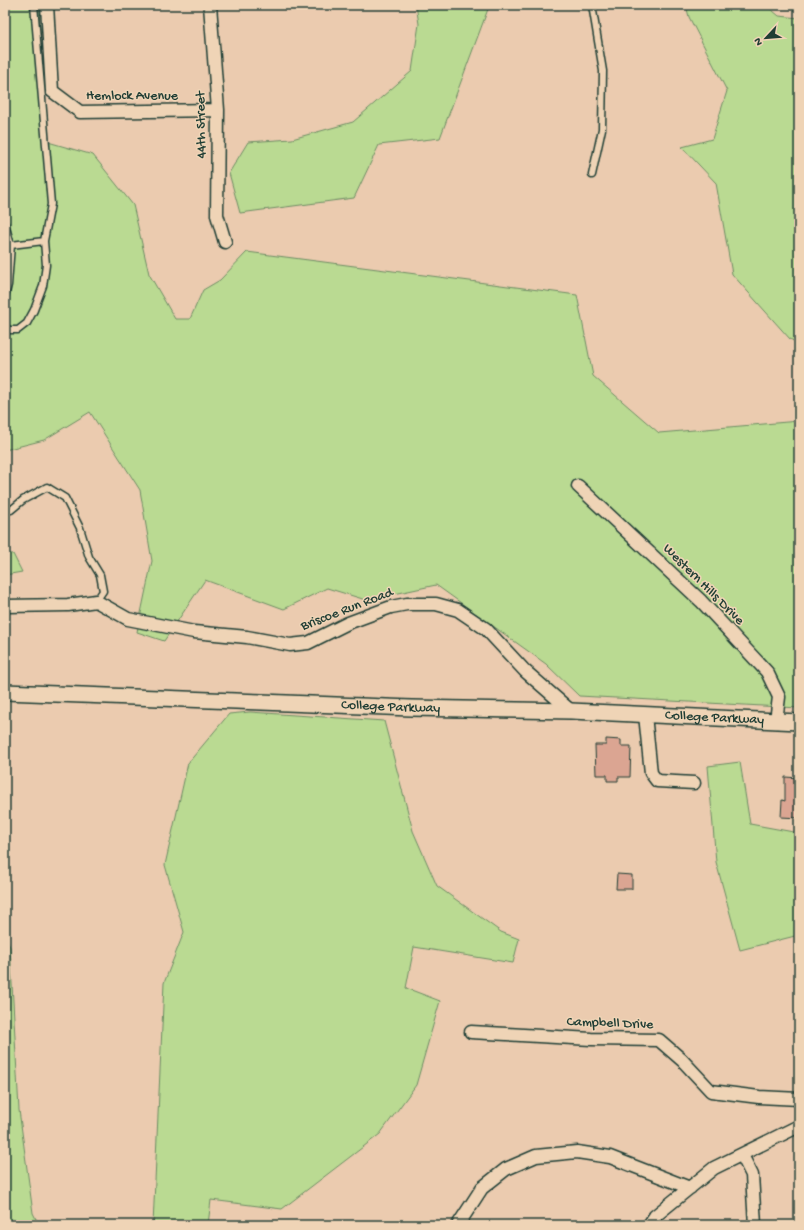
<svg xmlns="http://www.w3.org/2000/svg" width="804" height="1230" font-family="'Gochi Hand',sans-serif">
	<rect width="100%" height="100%" fill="#ebcbaf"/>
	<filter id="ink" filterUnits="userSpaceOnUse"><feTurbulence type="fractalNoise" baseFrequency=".025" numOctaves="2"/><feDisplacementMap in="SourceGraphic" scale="8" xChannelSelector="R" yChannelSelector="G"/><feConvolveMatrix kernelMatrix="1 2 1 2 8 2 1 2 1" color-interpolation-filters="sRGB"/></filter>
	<g filter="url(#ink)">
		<!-- green -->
		<path fill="#bada92" stroke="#6c8c63" d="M5,5H39L45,142L53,210L48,142L93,155L133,205L149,274L175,319H190L203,290L220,280L247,252L577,295L593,376L659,433L799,421V708L579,696L546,664L436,585L366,600L327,588L284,609L205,580L164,641L137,632L152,561L140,490L90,412L44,440L5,450Z
			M416,5H498L488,9L440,138L379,145L354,198L240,213L229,173L248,142L292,139L353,122L412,71L419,24Z
			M686,5H766L779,16L799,18V344L790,339L732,274L716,183L682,147L712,139L727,91L689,17Z
			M5,553L13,554L22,572L5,575Z
			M250,712L384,721L413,831L437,886L501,932L519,939L513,963L414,947L406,988L440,1001L416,1085L380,1134L282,1209L211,1200L208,1225H153L164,983L184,932L165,865L188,763L229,714Z
			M740,762L750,824L799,833V935L740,950L716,862L708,766Z
			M5,936L10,947L19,1110L33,1213L39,1225H5Z"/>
		<!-- building -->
		<path fill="#dba592" stroke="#1f3d34" d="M606,739L621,740V746H631L630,777H618V781H607V775H596L595,745H606Z
			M785,777L799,778V818L781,817L782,800L785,801Z
			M617,874L632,875V889H616Z"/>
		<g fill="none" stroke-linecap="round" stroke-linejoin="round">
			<!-- service casing -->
			<g stroke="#1f3d34" stroke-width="9">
				<path id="service" d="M592,175L602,129L603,71L592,5
					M5,224L11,245L8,285L5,296
					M11,245L44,241
					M5,327L9,330H18L27,323L34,310L43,286L46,265L44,241L51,204L34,5
					M11,510L23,500L47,487L65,498L80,528L89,557L100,575L103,591L96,601"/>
			</g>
			<!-- minor casing -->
			<g stroke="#1f3d34" stroke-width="15">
				<path id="minor" d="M47,5L52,91L80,112L218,110
					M210,5L218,110L217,215L225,242
					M578,486L701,601L767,672L779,697L776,721
					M5,606L68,605L96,601L128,619L194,632L247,637L290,645L308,643L348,623L391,607L407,604H436L458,610L486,629L525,671L571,711
					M645,715L651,773L657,781L694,783
					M471,1032L591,1039L659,1040L682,1060L711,1091L759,1097L799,1099
					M742,1155L752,1175L755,1225
					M458,1225L482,1188L506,1169L536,1156L577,1152L610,1157L690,1188
					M649,1225L655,1216L714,1168L799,1126"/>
			</g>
			<!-- tertiary casing -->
			<g stroke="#1f3d34" stroke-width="18">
				<g id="tertiary">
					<path id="s1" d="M5,692L411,708L571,711L799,722"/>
				</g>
			</g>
			<!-- service -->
			<use href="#service" stroke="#efd4b6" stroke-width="6"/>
			<!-- minor -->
			<use href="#minor" stroke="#efd4b6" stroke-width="12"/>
			<!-- tertiary -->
			<use href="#tertiary" stroke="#efd4b6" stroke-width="15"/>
		</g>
	</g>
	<g text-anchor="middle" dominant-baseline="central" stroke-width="3" stroke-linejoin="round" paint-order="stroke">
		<!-- street labels -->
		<g font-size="14" fill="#1f3d34" stroke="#efd4b6">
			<text x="132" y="96">Hemlock Avenue</text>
			<text transform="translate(202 125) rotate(-91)">44th Street</text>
			<text transform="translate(703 585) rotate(45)">Western Hills Drive</text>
			<text transform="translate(347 610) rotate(-21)">Briscoe Run Road</text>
			<text stroke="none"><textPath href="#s1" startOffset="386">College Parkway</textPath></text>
			<text stroke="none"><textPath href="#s1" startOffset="710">College Parkway</textPath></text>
			<text transform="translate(610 1024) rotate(2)">Campbell Drive</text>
		</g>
	</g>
	<!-- margin -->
	<rect width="804" height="1230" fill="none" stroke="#efd4b6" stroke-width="20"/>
	<rect x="10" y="10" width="784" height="1210" fill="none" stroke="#1f3d34" stroke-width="1.5" filter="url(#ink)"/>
	<!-- north arrow -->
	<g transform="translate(766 38) rotate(244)" stroke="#efd4b6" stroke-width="3" paint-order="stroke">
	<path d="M0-3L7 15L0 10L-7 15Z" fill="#1f3d34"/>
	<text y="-6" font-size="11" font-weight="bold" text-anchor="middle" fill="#1f3d34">N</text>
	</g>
</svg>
